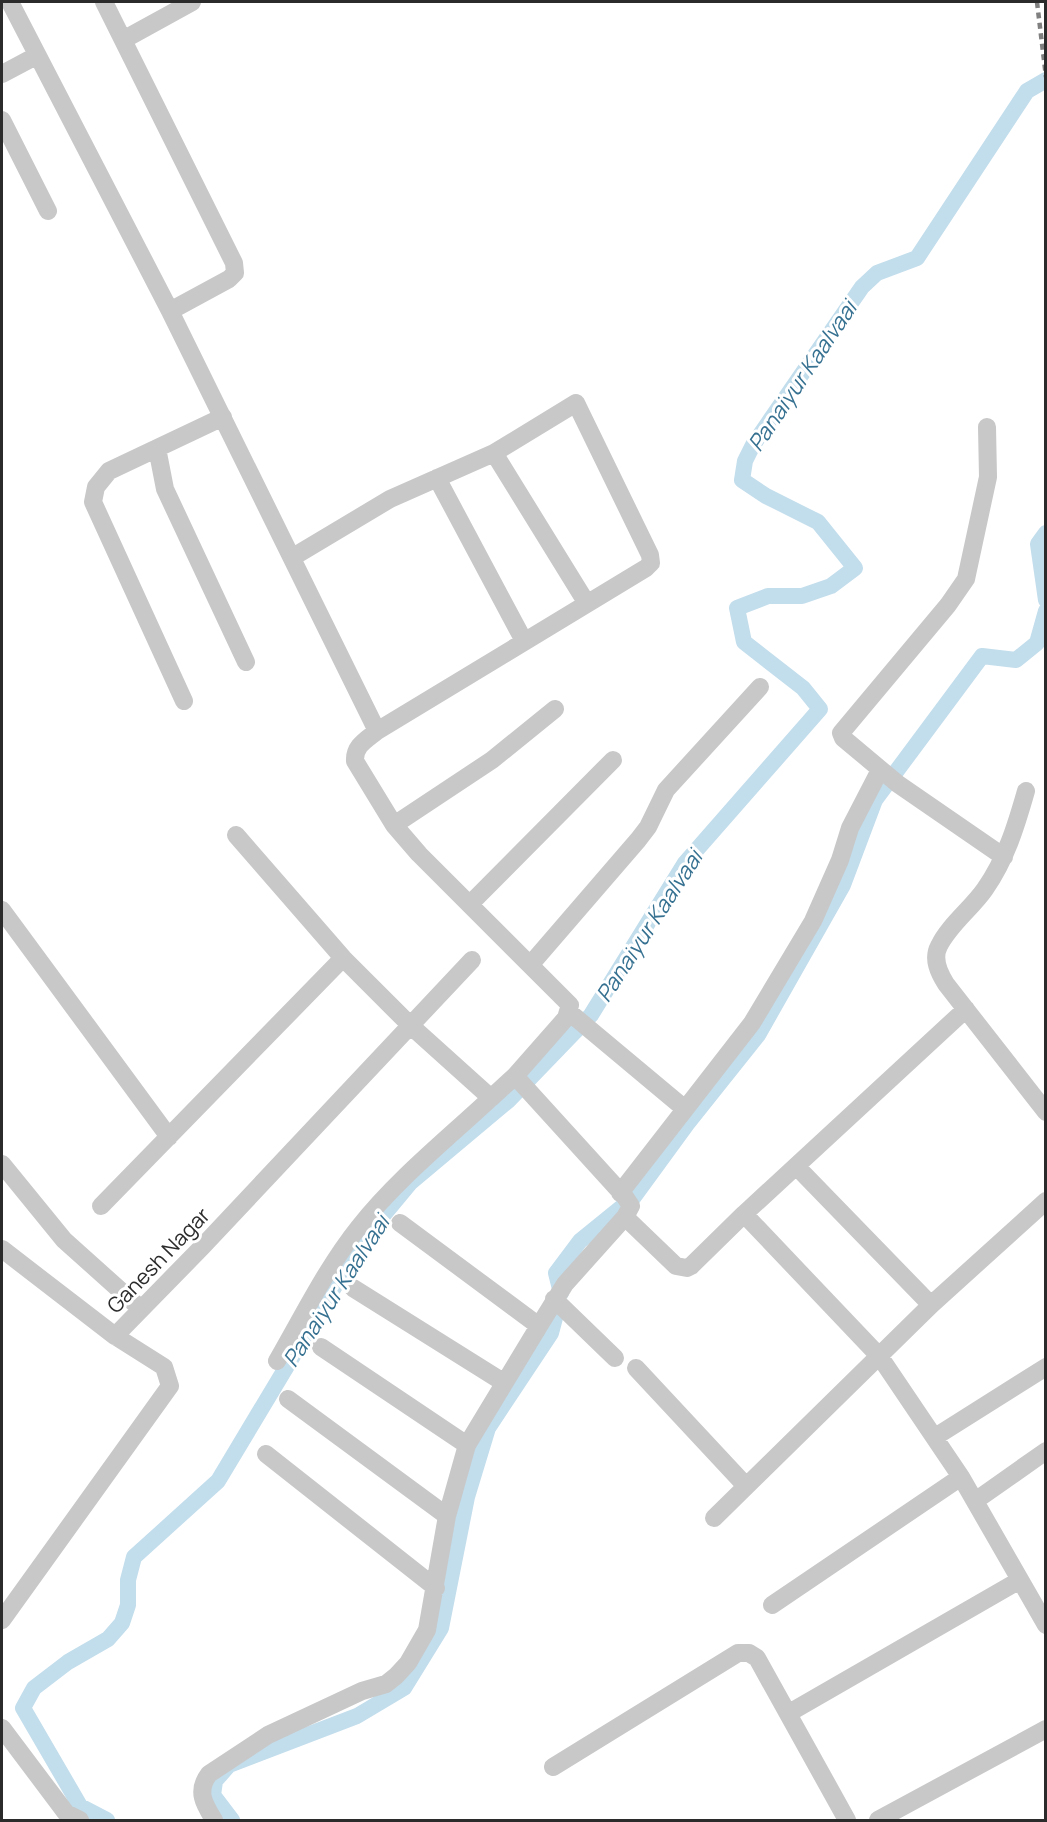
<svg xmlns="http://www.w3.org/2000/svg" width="1047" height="1822" font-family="Manrope,sans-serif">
	<rect width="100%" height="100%" fill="#fff"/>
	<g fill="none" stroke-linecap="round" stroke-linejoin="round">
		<!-- canal -->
		<path stroke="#c2ddec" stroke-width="16" d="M1046,533L1038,544L1046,600
			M561,1293L556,1273L580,1241L633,1198L687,1124L758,1035L843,885L875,800L982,656L1016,660L1037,643L1046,611
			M107,1820L80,1806L23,1708L34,1688L68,1662L108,1639L122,1623L128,1605V1580L134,1557L218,1481L362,1241L411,1182L509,1100L591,1015L685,863L820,709L803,688L744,642L737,608L768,596H802L831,586L855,568L818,522L766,496L742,480L745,461L753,445L862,287L877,273L917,258L1027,91L1046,80
			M232,1820L213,1795L215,1781L229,1765L357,1716L404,1688L441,1628L467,1497L488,1428L551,1333L555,1318"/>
		<!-- street -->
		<path stroke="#c8c8c8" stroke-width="18" d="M10,2L170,311L377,731
			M104,2L234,263L235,273L229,279L170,311
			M123,40L192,2
			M2,74L36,56
			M2,120L48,211
			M987,427L988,477L966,579L948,605L841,733L843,738L898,784L1004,857
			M157,448L165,489L246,662
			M494,453L576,403L650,555L651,563L646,568L377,731C366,740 354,746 355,761L394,825L419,854L570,1005L566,1018L515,1076
			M437,478L524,641
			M293,557L390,499L494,453L586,602
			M184,701L93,502L96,487L109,471L223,417
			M1026,791C1016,826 1006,859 985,889C972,908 949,925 939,946C932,959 939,973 946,984L1046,1112
			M394,825L492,760L555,709
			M236,835L343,958L411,1026L491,1098L515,1076L625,1197L631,1206L625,1217L676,1266L687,1268L691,1266L744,1214L880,1357L961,1477L1046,1625
			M470,904L613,760
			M2,910L169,1137
			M531,964L638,840L648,827L666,790L760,687
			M569,1012L685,1109
			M2,1164L64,1240L141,1309
			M796,1166L931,1305
			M620,1193L752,1023L813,921L840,860L850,828L880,770
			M101,1206L343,958
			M744,1214L966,1009
			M400,1223L539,1326L565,1284L625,1217
			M2,1249L115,1336
			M353,1288L503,1382
			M554,1299L615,1358
			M321,1347L467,1445L539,1326
			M277,1361C303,1316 327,1267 359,1227C397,1179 447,1139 491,1098
			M636,1368L746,1486
			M288,1399L447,1516L467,1445
			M935,1437L1046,1367
			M266,1454L436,1588
			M975,1501L1046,1451
			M714,1518L931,1305L1046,1201
			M772,1605L961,1477
			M2,1620L170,1386L164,1367L115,1336L202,1247L472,960
			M789,1713L1020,1580
			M2,1728L66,1813L80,1820
			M553,1767L738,1653H749L757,1658L847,1820
			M214,1820C204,1804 196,1791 209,1774L268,1735L362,1691L386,1684L396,1676L408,1663L427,1630L447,1516
			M878,1820L1046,1729"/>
		<!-- rail -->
		<path stroke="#808080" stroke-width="4.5" stroke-dasharray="6 4.5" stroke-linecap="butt" d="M1037,2L1046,77"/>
	</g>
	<g text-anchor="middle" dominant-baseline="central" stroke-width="6" stroke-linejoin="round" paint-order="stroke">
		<!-- street labels -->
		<g font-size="21" fill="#2b2b2b" stroke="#fff">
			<text transform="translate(158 1260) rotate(-46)">Ganesh Nagar</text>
		</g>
		<!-- water labels -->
		<g font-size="22" font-style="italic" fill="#367191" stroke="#fff">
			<text transform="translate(802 376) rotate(-56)">Panaiyur Kaalvaai</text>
			<text transform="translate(649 926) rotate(-57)">Panaiyur Kaalvaai</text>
			<text transform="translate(336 1291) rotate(-57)">Panaiyur Kaalvaai</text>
		</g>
	</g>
	<!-- border -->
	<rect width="1047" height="1822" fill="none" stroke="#2b2b2b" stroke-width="6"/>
</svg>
